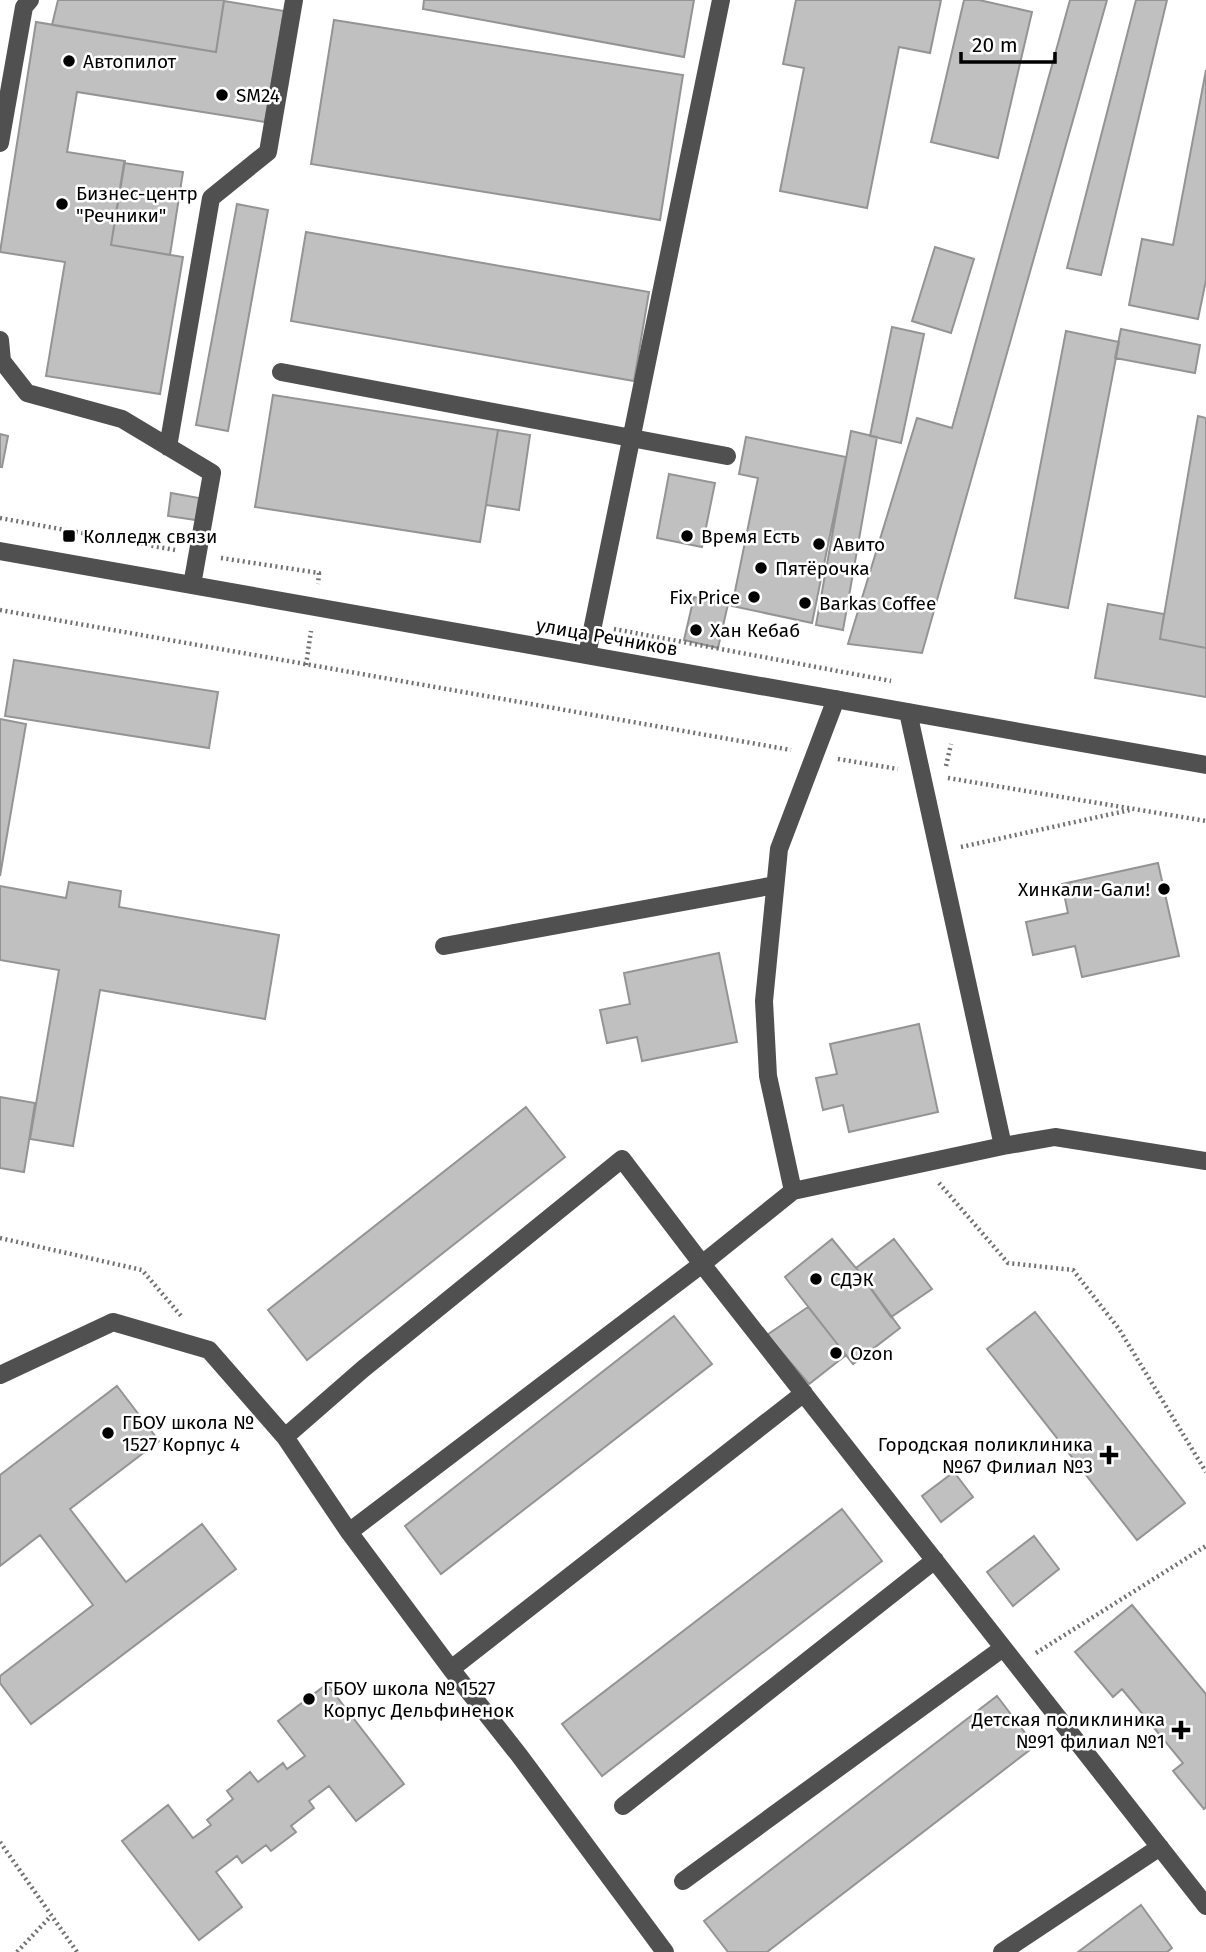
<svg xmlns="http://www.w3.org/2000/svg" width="1206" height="1952" font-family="'Fira Sans',sans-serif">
	<rect width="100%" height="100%" fill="#fff"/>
	<!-- building -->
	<path fill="#c0c0c0" stroke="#949494" stroke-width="2" d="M58,0H224L216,52L52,25Z
		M424,0H694L684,57L423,9Z
		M796,0H941L930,53L899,47L867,208L780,191L804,68L783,64Z
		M964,0H979L1032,12L998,158L931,142Z
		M1070,0H1107L922,653L848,644L917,418L952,428Z
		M1136,0H1167L1101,275L1067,268Z
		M224,1L284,11L265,122L77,92L67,152L125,161L111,245L183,257L160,394L46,376L65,262L0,252L36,22L216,52Z
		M334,20L683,75L660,220L311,164Z
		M1206,70V280L1198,319L1129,305L1142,239L1173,245Z
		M124,163L183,172L170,255L111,245Z
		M237,204L268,210L228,431L196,425Z
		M306,232L649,292L634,381L291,321Z
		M935,247L974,259L951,333L912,321Z
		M892,327L924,334L901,443L870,436Z
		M1121,329L1200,345L1195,373L1115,358Z
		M1066,331L1119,342L1068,608L1015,598Z
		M273,395L498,430L480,542L255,507Z
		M1198,416L1206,418V648L1160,639Z
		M498,430L530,435L519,510L486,505Z
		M851,431L877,437L843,630L816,625Z
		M0,434L8,436L2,467H0Z
		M746,437L846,457L812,623L732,606L758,478L739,474Z
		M669,474L715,483L702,547L657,538Z
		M171,493L199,498L196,520L168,516Z
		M694,597L728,604L718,648L684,640Z
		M1108,604L1164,614L1160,639L1206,648V697L1095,678Z
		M14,660L218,692L209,748L5,716Z
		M0,719L26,724L0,876Z
		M1158,863L1179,956L1082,977L1075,946L1033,955L1026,922L1068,913L1062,884Z
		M69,882L121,891L119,907L279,935L265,1019L100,990L73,1146L30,1139L59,970L0,960V886L66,898Z
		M719,953L737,1042L642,1061L637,1037L607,1043L600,1010L630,1004L624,973Z
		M919,1024L938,1112L849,1132L843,1105L823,1110L816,1078L837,1074L830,1044Z
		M0,1097L35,1103L24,1172L0,1168Z
		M526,1107L565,1157L307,1360L268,1310Z
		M832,1239L856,1268L900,1328L853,1364L785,1277Z
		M894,1239L932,1289L891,1317L856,1268Z
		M808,1307L846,1355L809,1384L767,1335Z
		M1035,1312L1185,1503L1137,1540L987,1349Z
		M674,1316L712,1364L441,1574L405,1526Z
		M117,1386L159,1441L70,1509L126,1582L202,1524L236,1569L31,1724L0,1683V1676L93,1605L40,1535L0,1566V1475Z
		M954,1472L973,1497L941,1522L922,1496Z
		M842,1509L882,1561L602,1776L562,1724Z
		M1034,1536L1059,1569L1013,1606L987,1572Z
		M1132,1605L1206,1694V1807L1204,1809L1173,1771L1183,1763L1122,1689L1113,1697L1075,1652Z
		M327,1684L404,1784L356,1821L329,1786L309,1801L314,1808L291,1826L296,1832L271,1851L266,1845L242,1863L237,1856L216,1872L242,1907L199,1940L122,1841L168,1805L193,1838L211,1825L207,1820L233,1799L227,1791L250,1772L258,1782L283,1763L287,1769L305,1756L278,1721Z
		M997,1696L1035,1746L767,1952H728L704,1921Z
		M1141,1905L1172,1948L1167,1952H1078Z"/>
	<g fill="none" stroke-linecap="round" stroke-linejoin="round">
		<!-- path -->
		<path stroke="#727272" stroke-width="4.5" stroke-dasharray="2 3.5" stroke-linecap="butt" d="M0,518L175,550
			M221,558L319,573L318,584
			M0,610L791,750
			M614,629L891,681
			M306,665L311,631
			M838,759L898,769
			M946,766L951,744
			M948,778L1206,821
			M961,847L1130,810
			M939,1183L1008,1263L1073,1270L1119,1329L1206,1472
			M0,1238L142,1270L182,1317
			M1036,1653L1206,1546
			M0,1842L77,1952
			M17,1952L51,1916"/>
		<!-- minor -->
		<path stroke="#505050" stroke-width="18" d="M0,143L24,7L30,0
			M0,340L2,361L27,393L122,419L212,473L192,585
			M281,372L727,456
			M168,447L211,198L268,152L294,0
			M0,551L1206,765
			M587,655L721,0
			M836,699L779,849L764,1001L768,1076L793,1191L1003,1146
			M908,712L1003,1146L1055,1137L1206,1161
			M444,946L775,885
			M622,1159L702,1264L349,1532L285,1437L363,1369Z
			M793,1191L702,1264L1206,1906
			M0,1375L113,1322L209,1350L285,1437
			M349,1532L451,1669
			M623,1806L935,1560
			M683,1881L1003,1648
			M665,1952L519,1755L451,1669L804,1393
			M1002,1952L1160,1847"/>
	</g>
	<!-- markers -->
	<g fill="#000" stroke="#fff" stroke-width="2.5">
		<circle cx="69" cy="61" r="7"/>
		<circle cx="222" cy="95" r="7"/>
		<circle cx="62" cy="204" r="7"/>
		<rect x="62" y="529" width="14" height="14" rx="3.5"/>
		<circle cx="687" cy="536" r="7"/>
		<circle cx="819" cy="544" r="7"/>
		<circle cx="761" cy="568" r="7"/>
		<circle cx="754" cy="597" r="7"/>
		<circle cx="805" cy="603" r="7"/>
		<circle cx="696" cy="630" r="7"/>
		<circle cx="1164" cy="889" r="7"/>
		<circle cx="816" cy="1279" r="7"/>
		<circle cx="836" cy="1353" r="7"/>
		<circle cx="108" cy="1433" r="7"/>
		<path d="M1105.5 1444.5h7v7h7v7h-7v7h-7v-7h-7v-7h7z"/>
		<circle cx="309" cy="1699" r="7"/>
		<path d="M1177.5 1719.5h7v7h7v7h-7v7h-7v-7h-7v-7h7z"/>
	</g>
	<g text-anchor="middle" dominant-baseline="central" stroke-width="5" stroke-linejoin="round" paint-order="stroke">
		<!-- poi labels -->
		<g font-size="19" fill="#000" stroke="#fff" text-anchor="start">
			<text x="83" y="61">Автопилот</text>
			<text x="236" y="95">SM24</text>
			<text x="76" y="193">Бизнес-центр<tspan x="76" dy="22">"Речники"</tspan></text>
			<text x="83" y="536">Колледж связи</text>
			<text x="701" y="536">Время Есть</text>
			<text x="833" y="544">Авито</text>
			<text x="775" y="568">Пятёрочка</text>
			<text x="740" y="597" text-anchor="end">Fix Price</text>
			<text x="819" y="603">Barkas Coffee</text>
			<text x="710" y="630">Хан Кебаб</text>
			<text x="1150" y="889" text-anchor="end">Хинкали-Gали!</text>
			<text x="830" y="1279">СДЭК</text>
			<text x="850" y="1353">Ozon</text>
			<text x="122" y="1422">ГБОУ школа №<tspan x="122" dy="22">1527 Корпус 4</tspan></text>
			<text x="1093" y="1444" text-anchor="end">Городская поликлиника<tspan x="1093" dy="22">№67 Филиал №3</tspan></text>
			<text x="323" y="1688">ГБОУ школа № 1527<tspan x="323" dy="22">Корпус Дельфиненок</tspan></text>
			<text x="1165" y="1719" text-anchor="end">Детская поликлиника<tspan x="1165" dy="22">№91 филиал №1</tspan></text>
		</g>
		<!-- street labels -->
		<g font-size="19" fill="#000" stroke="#fff">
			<text transform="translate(607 637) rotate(10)">улица Речников</text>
		</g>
	</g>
	<!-- scale -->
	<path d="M961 52v10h94v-10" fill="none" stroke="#000000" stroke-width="3.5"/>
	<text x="972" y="52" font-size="21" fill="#000000" stroke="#ffffff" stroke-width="5" paint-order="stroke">20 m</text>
</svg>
